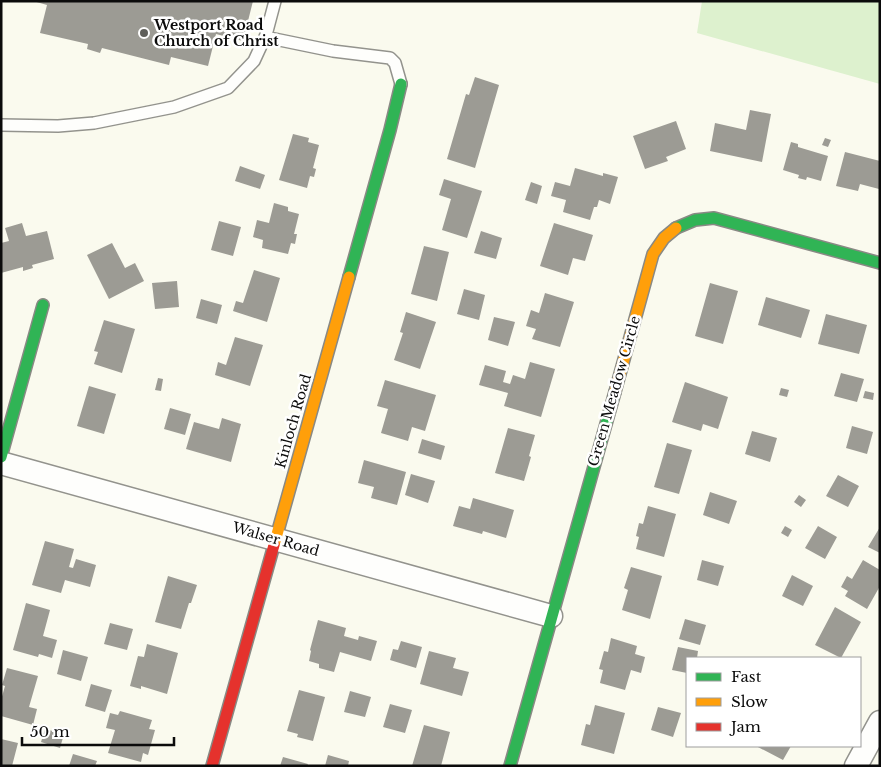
<svg xmlns="http://www.w3.org/2000/svg" width="881" height="767" font-family="'Libre Baskerville',serif">
	<rect width="100%" height="100%" fill="#fafaee"/>
	<!-- green -->
	<path fill="#ddf1ce" d="M702,1H880V84L697,33Z"/>
	<!-- building -->
	<path fill="#9c9b94" d="M33,1H253L243,41L216,34L208,66L171,57L169,65L102,48L100,53L87,49L88,44L40,33L47,5Z
		M475,77L499,85L475,168L447,159L466,94L469,95Z
		M750,110L771,114L762,162L710,151L715,123L746,130Z
		M676,121L686,149L666,157L668,161L645,169L633,136Z
		M293,134L309,138L308,142L319,145L313,168L316,169L314,177L310,176L307,188L279,180Z
		M825,138L831,140L828,147L822,145Z
		M791,142L798,144V147L828,156L821,181L807,177L806,180L798,178L799,175L783,170Z
		M845,152L880,161L879,189L860,184L858,191L836,186Z
		M240,166L265,175L260,189L235,181Z
		M575,168L603,176V173L618,177L610,204L599,200L597,207H594L590,220L563,212L566,200L551,196L555,182L570,186Z
		M444,179L482,191L467,238L442,230L451,199L439,195Z
		M531,182L542,186L537,204L525,200Z
		M274,203L288,207V211L299,214L294,234H297L295,244L291,243L288,254L262,248L263,240L253,237L257,220L269,223Z
		M219,221L241,227L233,256L211,250Z
		M22,223L26,236L47,231L54,259L32,265L33,268L23,271V267L1,273V243L9,241L5,228Z
		M554,223L593,235L585,261L573,258L568,275L540,266Z
		M481,231L502,238L496,259L474,253Z
		M112,243L125,268L135,263L144,281L109,299L87,255Z
		M424,246L449,252L437,301L411,294Z
		M254,270L280,278L267,322L233,311L236,301L243,303Z
		M177,281L179,307L155,309L152,283Z
		M710,283L738,291L723,344L695,336Z
		M464,289L485,295L479,320L457,314Z
		M545,293L574,302L560,347L532,339L536,329L526,326L531,310L539,313Z
		M766,297L810,310L801,338L758,325Z
		M201,299L222,305L217,324L196,318Z
		M406,312L436,322L420,369L394,360L403,333L400,332Z
		M826,314L867,325L859,354L818,344Z
		M494,317L515,322L508,346L488,340Z
		M104,320L135,329L122,373L94,364L98,352L94,351Z
		M235,337L263,345L250,386L215,375L218,362L226,365Z
		M530,362L555,369L541,417L504,406L508,393L479,385L485,365L506,371L503,382L510,384L513,375L525,379Z
		M841,373L864,379L857,402L834,396Z
		M158,378L163,379L161,391L155,390Z
		M385,380L436,395L425,431L412,427L408,441L381,433L388,409L377,406Z
		M685,382L728,397L718,429L703,424L701,431L672,422Z
		M89,386L116,394L104,434L77,426Z
		M781,388L789,390L787,397L779,395Z
		M865,391L874,393L873,400L863,398Z
		M170,408L191,414L185,435L164,429Z
		M222,418L241,424L231,462L186,449L194,422L219,429Z
		M852,426L873,432L867,454L846,448Z
		M508,428L535,435L529,456L531,457L524,481L495,473Z
		M752,431L777,438L770,462L745,454Z
		M422,439L445,446L441,460L418,453Z
		M667,443L692,450L679,494L654,487Z
		M364,460L406,472L397,505L371,498L374,487L358,483Z
		M411,474L435,481L428,503L405,495Z
		M838,475L859,486L848,507L826,496Z
		M710,492L737,501L729,524L703,515Z
		M799,495L806,500L801,507L794,502Z
		M473,498L514,510L506,538L483,531L482,534L453,526L459,506L470,509Z
		M648,506L676,514L664,557L636,549L639,537L636,536L639,523L643,524Z
		M785,526L792,530L788,537L781,533Z
		M818,526L837,537L825,559L805,548Z
		M880,527V553L868,547Z
		M45,541L74,549L69,567L73,568L76,559L96,565L90,587L65,580L61,593L32,585Z
		M702,560L724,566L718,586L697,580Z
		M863,560L880,570V586L867,609L845,596L848,591L841,587L847,576L852,579Z
		M631,567L662,576L650,619L622,610L628,590L624,588Z
		M792,575L813,586L803,606L782,596Z
		M168,576L197,585L191,603H189L181,629L155,622Z
		M26,603L50,610L43,636L57,640L52,658L39,654L38,657L13,650Z
		M835,607L861,622L841,658L815,645Z
		M685,619L706,625L700,645L679,639Z
		M318,620L346,628L344,636L358,640L359,636L377,641L371,661L340,652L334,672L319,668V664L309,661L311,651L310,650Z
		M110,623L133,629L127,650L104,644Z
		M611,638L637,646L635,654L645,657L641,673L631,670L625,690L600,683L603,670L599,669L604,651L608,652Z
		M401,641L422,647L416,668L390,660L393,649L398,650Z
		M147,644L178,653L167,694L141,686V689L130,686L138,656L144,657Z
		M678,647L698,651L697,658H687V673L672,670Z
		M63,650L88,657L81,681L57,674Z
		M429,651L456,658L453,668L469,672L462,696L420,684Z
		M7,668L38,676L29,707L37,709L33,725L1,716V700L5,686L2,685Z
		M91,684L112,690L105,712L85,706Z
		M299,690L325,697L313,741L297,737L298,734L287,731Z
		M350,691L371,697L365,717L344,712Z
		M390,704L412,710L405,733L383,727Z
		M595,705L625,713L614,754L581,745L586,724L590,725Z
		M658,707L681,713L673,737L651,730Z
		M120,711L152,720L149,729L155,730L148,755L143,753L141,762L108,753L115,730L106,728L110,713L118,715Z
		M424,725L450,732L441,766H412Z
		M45,729L64,734L60,748L41,742Z
		M1,739L18,743L12,766H1Z
		M756,746H791L783,760Z
		M73,754L97,761L95,766H69Z
		M328,755L349,761L348,766H325Z
		M283,757L308,764L307,766H280Z"/>
	<g fill="none" stroke-linecap="round" stroke-linejoin="round">
		<!-- lane casing -->
		<g stroke="#93938d" stroke-width="14">
			<path id="lane" d="M265,37L333,51L390,58L395,63L401,84
				M1,125L58,126L94,123L174,107L228,88L254,61L266,35L275,1"/>
		</g>
		<!-- street casing -->
		<g stroke="#93938d" stroke-width="25">
			<path id="street" d="M1,463L551,616
				M856,766L880,722"/>
		</g>
		<!-- fast casing -->
		<g stroke="#898984" stroke-width="14">
			<path id="fast" d="M676,228L695,220L714,218L880,263
				M349,277L390,130L401,84
				M1,457L43,305
				M510,766L615,392"/>
		</g>
		<!-- slow casing -->
		<g stroke="#898984" stroke-width="14">
			<path id="slow" d="M615,392L653,254L664,238L676,228
				M274,545L349,277"/>
		</g>
		<!-- jam casing -->
		<g stroke="#898984" stroke-width="14">
			<path id="jam" d="M212,766L274,545"/>
		</g>
		<!-- lane -->
		<use href="#lane" stroke="#fefefc" stroke-width="11"/>
		<!-- street -->
		<use href="#street" stroke="#fefefc" stroke-width="22"/>
		<!-- fast -->
		<use href="#fast" stroke="#30b455" stroke-width="11"/>
		<!-- slow -->
		<use href="#slow" stroke="#ff9f0a" stroke-width="11"/>
		<!-- jam -->
		<use href="#jam" stroke="#e5322d" stroke-width="11"/>
	</g>
	<!-- markers -->
	<circle fill="#5f5f5a" stroke="#fff" stroke-width="2" cx="144" cy="33" r="5"/>
	<g text-anchor="middle" dominant-baseline="central" stroke-width="5" stroke-linejoin="round" paint-order="stroke">
		<!-- poi labels -->
		<g font-size="14" font-weight="bold" fill="#0b0b0b" stroke="#fff" text-anchor="start">
			<text x="154" y="25">Westport Road<tspan x="154" dy="16">Church of Christ</tspan></text>
		</g>
		<!-- street labels -->
		<g font-size="14" fill="#0b0b0b" stroke="#fff">
			<text transform="translate(614 391) rotate(-74)">Green Meadow Circle</text>
			<text transform="translate(293 421) rotate(-74)">Kinloch Road</text>
			<text transform="translate(276 539) rotate(16)">Walser Road</text>
		</g>
	</g>
	<!-- border -->
	<rect width="881" height="767" fill="none" stroke="#0b0b0b" stroke-width="5"/>
	<!-- legend -->
	<rect x="686" y="657" width="175" height="90" fill="#ffffff" stroke="#9d9d9d"/>
	<rect x="696" y="673" width="25" height="8" fill="#30b455" stroke="#9d9d9d"/>
	<text x="731" y="682" font-size="15" fill="#0b0b0b">Fast</text>
	<rect x="696" y="698" width="25" height="8" fill="#ff9f0a" stroke="#9d9d9d"/>
	<text x="731" y="707" font-size="15" fill="#0b0b0b">Slow</text>
	<rect x="696" y="723" width="25" height="8" fill="#e5322d" stroke="#9d9d9d"/>
	<text x="731" y="732" font-size="15" fill="#0b0b0b">Jam</text>
	<!-- scale -->
	<path d="M22 737v8h152v-8" fill="none" stroke="#0b0b0b" stroke-width="2.5"/>
	<text x="30" y="737" font-size="15" fill="#0b0b0b" stroke="#ffffff" stroke-width="4" paint-order="stroke">50 m</text>
</svg>
